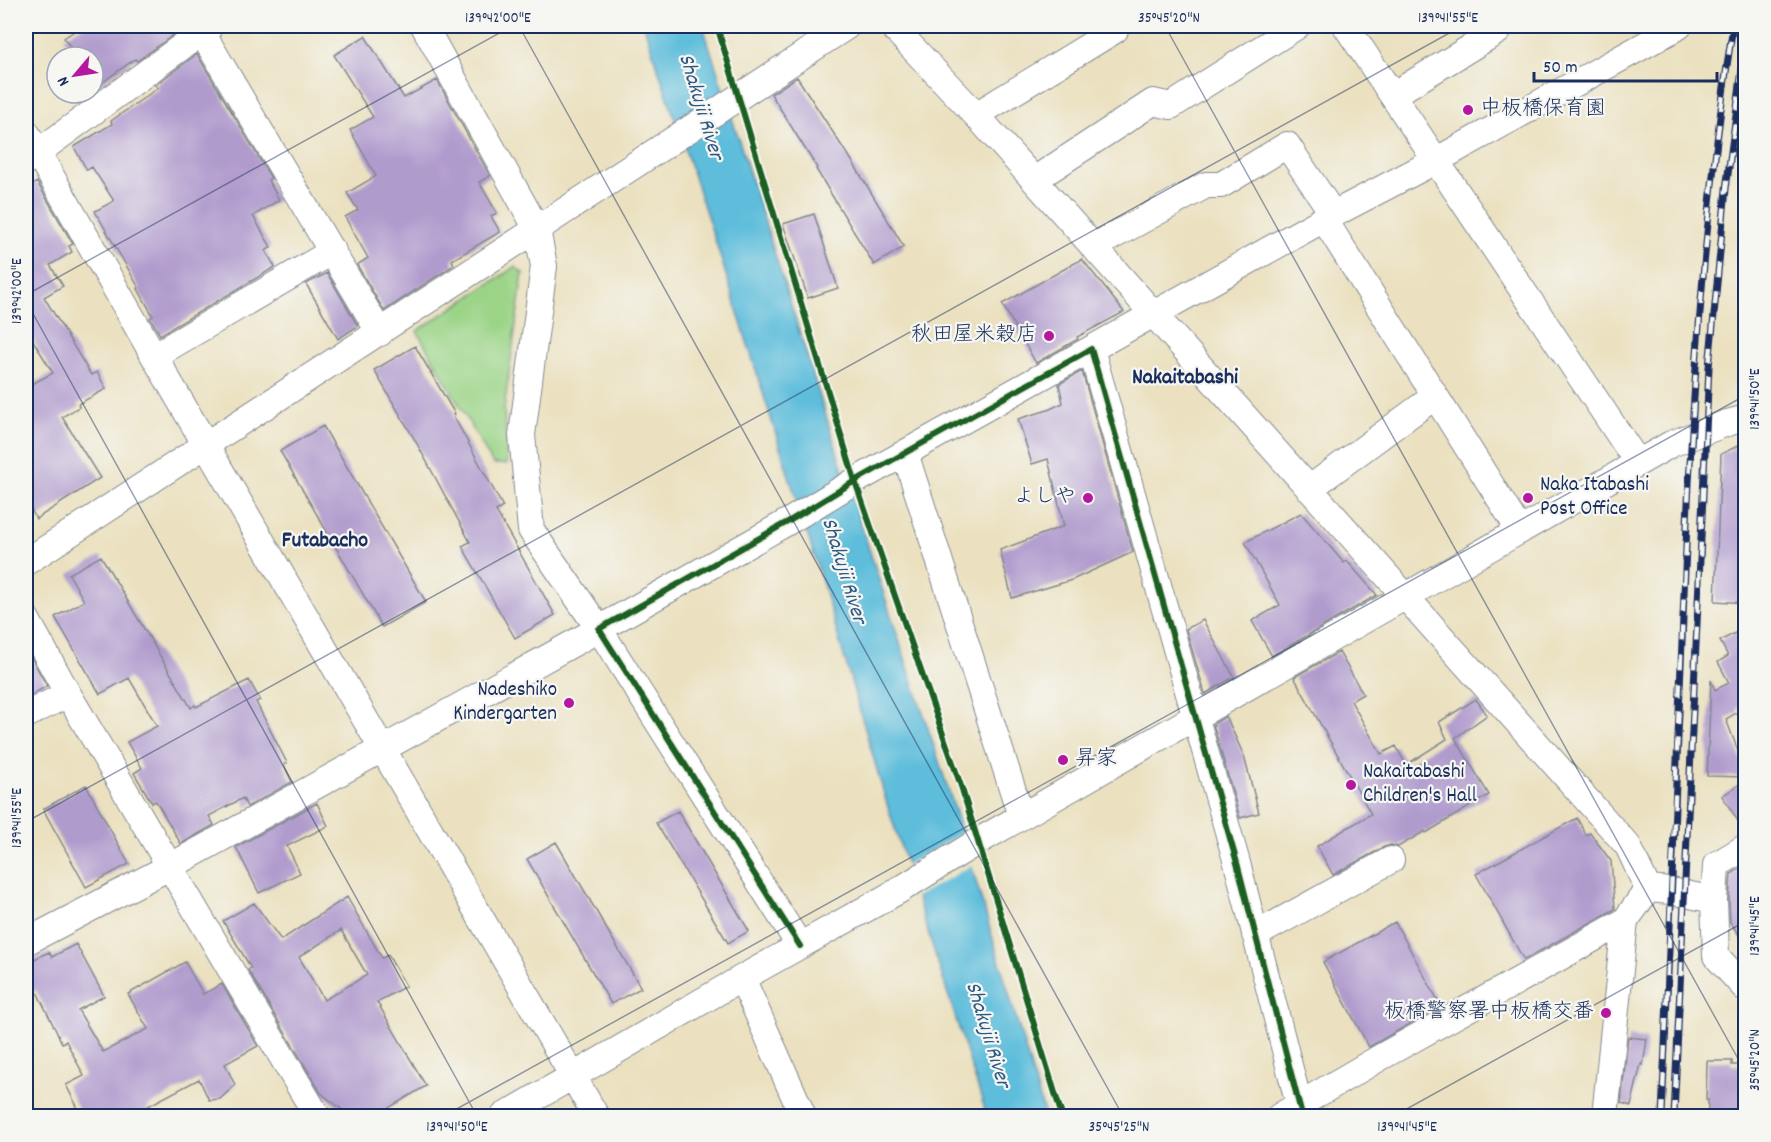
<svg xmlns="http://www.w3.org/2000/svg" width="1771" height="1142" font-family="Dekko,'Klee One',sans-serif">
	<rect width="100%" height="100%" fill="#f6f6f2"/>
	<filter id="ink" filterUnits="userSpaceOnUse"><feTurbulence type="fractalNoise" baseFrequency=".0167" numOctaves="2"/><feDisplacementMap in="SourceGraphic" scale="12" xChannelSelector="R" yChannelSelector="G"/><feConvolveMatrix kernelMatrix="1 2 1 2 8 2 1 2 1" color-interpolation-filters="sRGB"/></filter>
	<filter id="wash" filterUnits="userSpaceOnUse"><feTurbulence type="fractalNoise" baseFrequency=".008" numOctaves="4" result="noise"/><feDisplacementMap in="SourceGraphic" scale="24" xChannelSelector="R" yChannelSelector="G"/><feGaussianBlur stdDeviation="1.35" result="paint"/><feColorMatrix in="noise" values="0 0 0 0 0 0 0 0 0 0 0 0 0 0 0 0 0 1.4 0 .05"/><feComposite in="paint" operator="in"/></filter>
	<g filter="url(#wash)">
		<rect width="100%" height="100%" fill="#ebe1c0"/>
		<!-- green -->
		<path fill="#9bd487" stroke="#5b8272" stroke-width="1.5" d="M515,267L523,273L504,409L507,464H493L417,331Z"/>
		<!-- water -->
		<path fill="#5dbddb" stroke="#3c769c" stroke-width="1.5" d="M644,26H703L841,464L955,810L1045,1116H987L887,804L822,581L716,243Z"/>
		<!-- pier -->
		<path fill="#ebe1c0" d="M963,832L974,864L916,897L906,865Z"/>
		<g id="blocks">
			<!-- building -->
			<path fill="#b09bcd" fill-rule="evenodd" d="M82,26H176L180,30L137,61L135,59L93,89V57H77L64,38Z
				M365,36L404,98L437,80L490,176L479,182L497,213L491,216L500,232L452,260L454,265L384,311L357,265L368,258L345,217L358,210L347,193L376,176L350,130L373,117L334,55Z
				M197,54L271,178L268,180L279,200L253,216L271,247L266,251L275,267L160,335L150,318L153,316L138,289L139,288L95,211L114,201L92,167L87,170L74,147L112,124L111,121L158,88L155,85Z
				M797,77L845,151H846L904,247L874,265L816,169L817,168L771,94Z
				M37,182L73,244L69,246L72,252L50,265L63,286L44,297L91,375L97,372L106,389L78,404L79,407L62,417L100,478L36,519L26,500V387L53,373L26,329V190Z
				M814,214L838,288L808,298L783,224Z
				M1082,259L1124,312L1077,337L1078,339L1036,363L1002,304Z
				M327,273L358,326L338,339L306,284Z
				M415,346L455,414L453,415L503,507L496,511L555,615L515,638L462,546L470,542L415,440L374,370Z
				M1082,371L1133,552L1072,580L1012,598L1000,550L1064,526L1048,459L1032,464L1018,419L1048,410L1063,403L1059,384Z
				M323,426L426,602L382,627L280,451Z
				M1746,442V603L1715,601L1721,454Z
				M1301,513L1344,563L1347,561L1377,595L1272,656L1252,621L1280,605L1245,542Z
				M101,556L191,708L195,705L196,707L249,680L260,700L256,702L287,763L284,765L292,782L247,807L243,798L209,816L214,825L181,844L156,801L152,803L134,773L142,768L127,742L157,726L129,678L100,694L55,617L84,601L69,574Z
				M1203,620L1234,677L1205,694L1186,629Z
				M1746,627V712L1742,706L1737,709L1738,712L1726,719L1746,772V777L1707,776L1711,680L1715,690L1729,683L1718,662L1728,656L1720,641Z
				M26,648L47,686L26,698Z
				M1339,652L1363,694L1351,701L1381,754L1396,746L1406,765L1447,739L1439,722L1476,699L1487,715L1455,738L1489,795L1426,833L1425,831L1398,847L1391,845L1384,847L1333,875L1317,846L1371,814L1294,677Z
				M1226,716L1244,756L1259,813L1240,818L1213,724Z
				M1746,780V832H1745L1722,796Z
				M86,785L129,864L86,887L43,809Z
				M317,803L328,826L287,846L300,873L259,893L236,847Z
				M678,811L749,931L728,943L656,823Z
				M1577,818L1586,835L1590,833L1611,861L1615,909L1524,960L1476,874Z
				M556,842L641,988L611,1004L527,859Z
				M1746,865V945L1730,922L1729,900L1731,874Z
				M347,897L382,958L388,955L406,986L377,1002L426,1086L375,1116H350L321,1093L248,970L251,968L223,921L254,903L281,940ZM341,930L367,975L324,1000L299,957Z
				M1395,922L1441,1006L1369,1047L1323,962Z
				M76,944L104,996L78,1010L103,1052L148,1029L128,994L185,962L203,994L222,984L258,1046L225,1064L235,1085L220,1099L209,1100L199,1079L148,1106L149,1108L146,1109L151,1116H82L66,1085L84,1076L66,1041L62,1043L36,990L26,995V963L49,952L52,957Z
				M1628,1037L1647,1039L1643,1065L1641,1064L1631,1106L1621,1103Z
				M1707,1061H1732V1065H1746V1116H1708V1100H1706Z"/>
		</g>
	</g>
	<g filter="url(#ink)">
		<use href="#blocks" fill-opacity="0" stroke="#83888f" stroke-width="1.5"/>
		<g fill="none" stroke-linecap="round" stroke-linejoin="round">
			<!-- minor casing -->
			<g stroke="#83888f" stroke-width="28">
				<path id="minor" d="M198,26L380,333
					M892,26L976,115L1628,846L1648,889
					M1346,26L1638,463
					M1393,95L1498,31
					M976,115L1115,30L1112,26
					M26,132L154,356L596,1116
					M26,161L210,26
					M1034,180L1153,102L1171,106L1297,26
					M1324,219L1520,531
					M1093,247L1206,185H1221L1287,145L1333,214
					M1091,349L1324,219L1437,160L1679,26
					M154,356L333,251
					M905,453L1021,816
					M1309,489L1435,396
					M26,562L537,229L424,26
					M26,618L68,694L317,1116
					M26,715L68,694
					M1746,847L1716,865L1714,900L1716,956L1746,989
					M1648,889L1671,891L1714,900
					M1255,935L1391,860
					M26,942L171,866L599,629L531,530L522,435L544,266L537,229L847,26
					M800,946L599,629L791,520L855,481L1091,349L1237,863L1302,1116
					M742,978L803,1116
					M504,1116L742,978L898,891L977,842L1671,444L1727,423L1746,418
					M1280,1116L1381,1057L1625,921
					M1605,1116L1625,921L1648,889"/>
			</g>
			<!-- minor -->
			<use href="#minor" stroke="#fff" stroke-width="26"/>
			<!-- rail casing -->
			<g stroke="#1b2f5e" stroke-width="7">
				<path id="rail" d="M1662,1116C1670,919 1678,721 1687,523C1695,357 1707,190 1733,26
					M1674,1116L1709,367L1726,189L1746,40"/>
			</g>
			<!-- rail -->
			<use href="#rail" stroke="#f6f6f2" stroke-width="4.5" stroke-dasharray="14" stroke-linecap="butt"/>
			<!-- cycleway casing -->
			<g stroke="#f6f6f2" stroke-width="10">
				<path id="cycleway" d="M717,26L855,481L962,789L1062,1116
					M800,946L599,629L791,520L855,481L1091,349L1237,863L1302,1116"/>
			</g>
			<!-- cycleway -->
			<use href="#cycleway" stroke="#1b5e20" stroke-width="6"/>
		</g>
	</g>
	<!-- ticks -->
	<path fill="none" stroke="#1b2f5e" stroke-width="1.5" stroke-opacity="0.45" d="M519,26L1123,1116M1165,26L1746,1073M26,295L512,26M26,301L477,1116M26,822L1462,26M444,1116L1746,395M1394,1116L1746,921"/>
	<!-- markers -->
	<g fill="#b5179e" stroke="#f6f6f2" stroke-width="2">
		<circle cx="1468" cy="110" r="6"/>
		<circle cx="1049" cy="336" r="6"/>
		<circle cx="1088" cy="498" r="6"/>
		<circle cx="1528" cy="498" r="6"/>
		<circle cx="569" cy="703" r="6"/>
		<circle cx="1063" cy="760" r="6"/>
		<circle cx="1351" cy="785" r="6"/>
		<circle cx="1606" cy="1013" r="6"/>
	</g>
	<g text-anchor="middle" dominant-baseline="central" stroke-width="4.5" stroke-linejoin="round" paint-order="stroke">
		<!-- poi labels -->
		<g font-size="21" fill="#1b2f5e" stroke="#f6f6f2" text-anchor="start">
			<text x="1480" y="110">中板橋保育園</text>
			<text x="1037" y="336" text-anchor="end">秋田屋米穀店</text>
			<text x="1540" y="486">Naka Itabashi<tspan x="1540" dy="24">Post Office</tspan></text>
			<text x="1076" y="498" text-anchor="end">よしや</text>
			<text x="557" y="691" text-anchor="end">Nadeshiko<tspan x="557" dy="24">Kindergarten</tspan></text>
			<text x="1075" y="760">昇家</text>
			<text x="1363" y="773">Nakaitabashi<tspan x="1363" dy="24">Children's Hall</tspan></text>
			<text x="1594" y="1013" text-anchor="end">板橋警察署中板橋交番</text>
		</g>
		<!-- water labels -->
		<g font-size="22" font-style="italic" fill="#2f5a84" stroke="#f6f6f2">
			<text transform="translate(700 107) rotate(73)">Shakujii River</text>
			<text transform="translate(843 571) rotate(73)">Shakujii River</text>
			<text transform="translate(987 1035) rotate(73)">Shakujii River</text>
		</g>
		<!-- neighbourhood labels -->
		<g font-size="22" font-weight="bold" fill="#1b2f5e" stroke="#f6f6f2">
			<text x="1185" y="378">Nakaitabashi</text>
			<text x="325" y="541">Futabacho</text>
		</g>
	</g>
	<!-- margin -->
	<rect width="1771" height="1142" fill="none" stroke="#f6f6f2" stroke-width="66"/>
	<!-- north arrow -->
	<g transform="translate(75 75) rotate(241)"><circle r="28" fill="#f6f6f2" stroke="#9ea6b7" stroke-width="1.5"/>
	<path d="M0-4.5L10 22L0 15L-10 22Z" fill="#b5179e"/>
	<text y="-9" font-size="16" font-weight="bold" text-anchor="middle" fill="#1b2f5e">N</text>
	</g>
	<!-- scale -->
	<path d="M1534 72v9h183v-9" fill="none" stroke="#1b2f5e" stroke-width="3"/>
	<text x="1543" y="72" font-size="18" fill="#1b2f5e" stroke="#f6f6f2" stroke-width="4.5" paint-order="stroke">50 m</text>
	<rect x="33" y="33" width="1705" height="1076" fill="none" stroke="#1b2f5e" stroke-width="2"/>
	<g font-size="15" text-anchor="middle" fill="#1b2f5e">
		<text x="498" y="22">139°42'00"E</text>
		<text x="1169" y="22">35°45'20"N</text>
		<text x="1448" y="22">139°41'55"E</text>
		<text transform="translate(16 291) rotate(-90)" y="5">139°42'00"E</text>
		<text transform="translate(1754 399) rotate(-90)" y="5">139°41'50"E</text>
		<text transform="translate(16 818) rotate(-90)" y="5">139°41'55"E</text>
		<text transform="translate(1754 926) rotate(-90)" y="5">139°41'45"E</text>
		<text transform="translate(1754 1060) rotate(-90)" y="5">35°45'20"N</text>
		<text x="457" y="1131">139°41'50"E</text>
		<text x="1119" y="1131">35°45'25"N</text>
		<text x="1407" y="1131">139°41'45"E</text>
	</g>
</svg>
